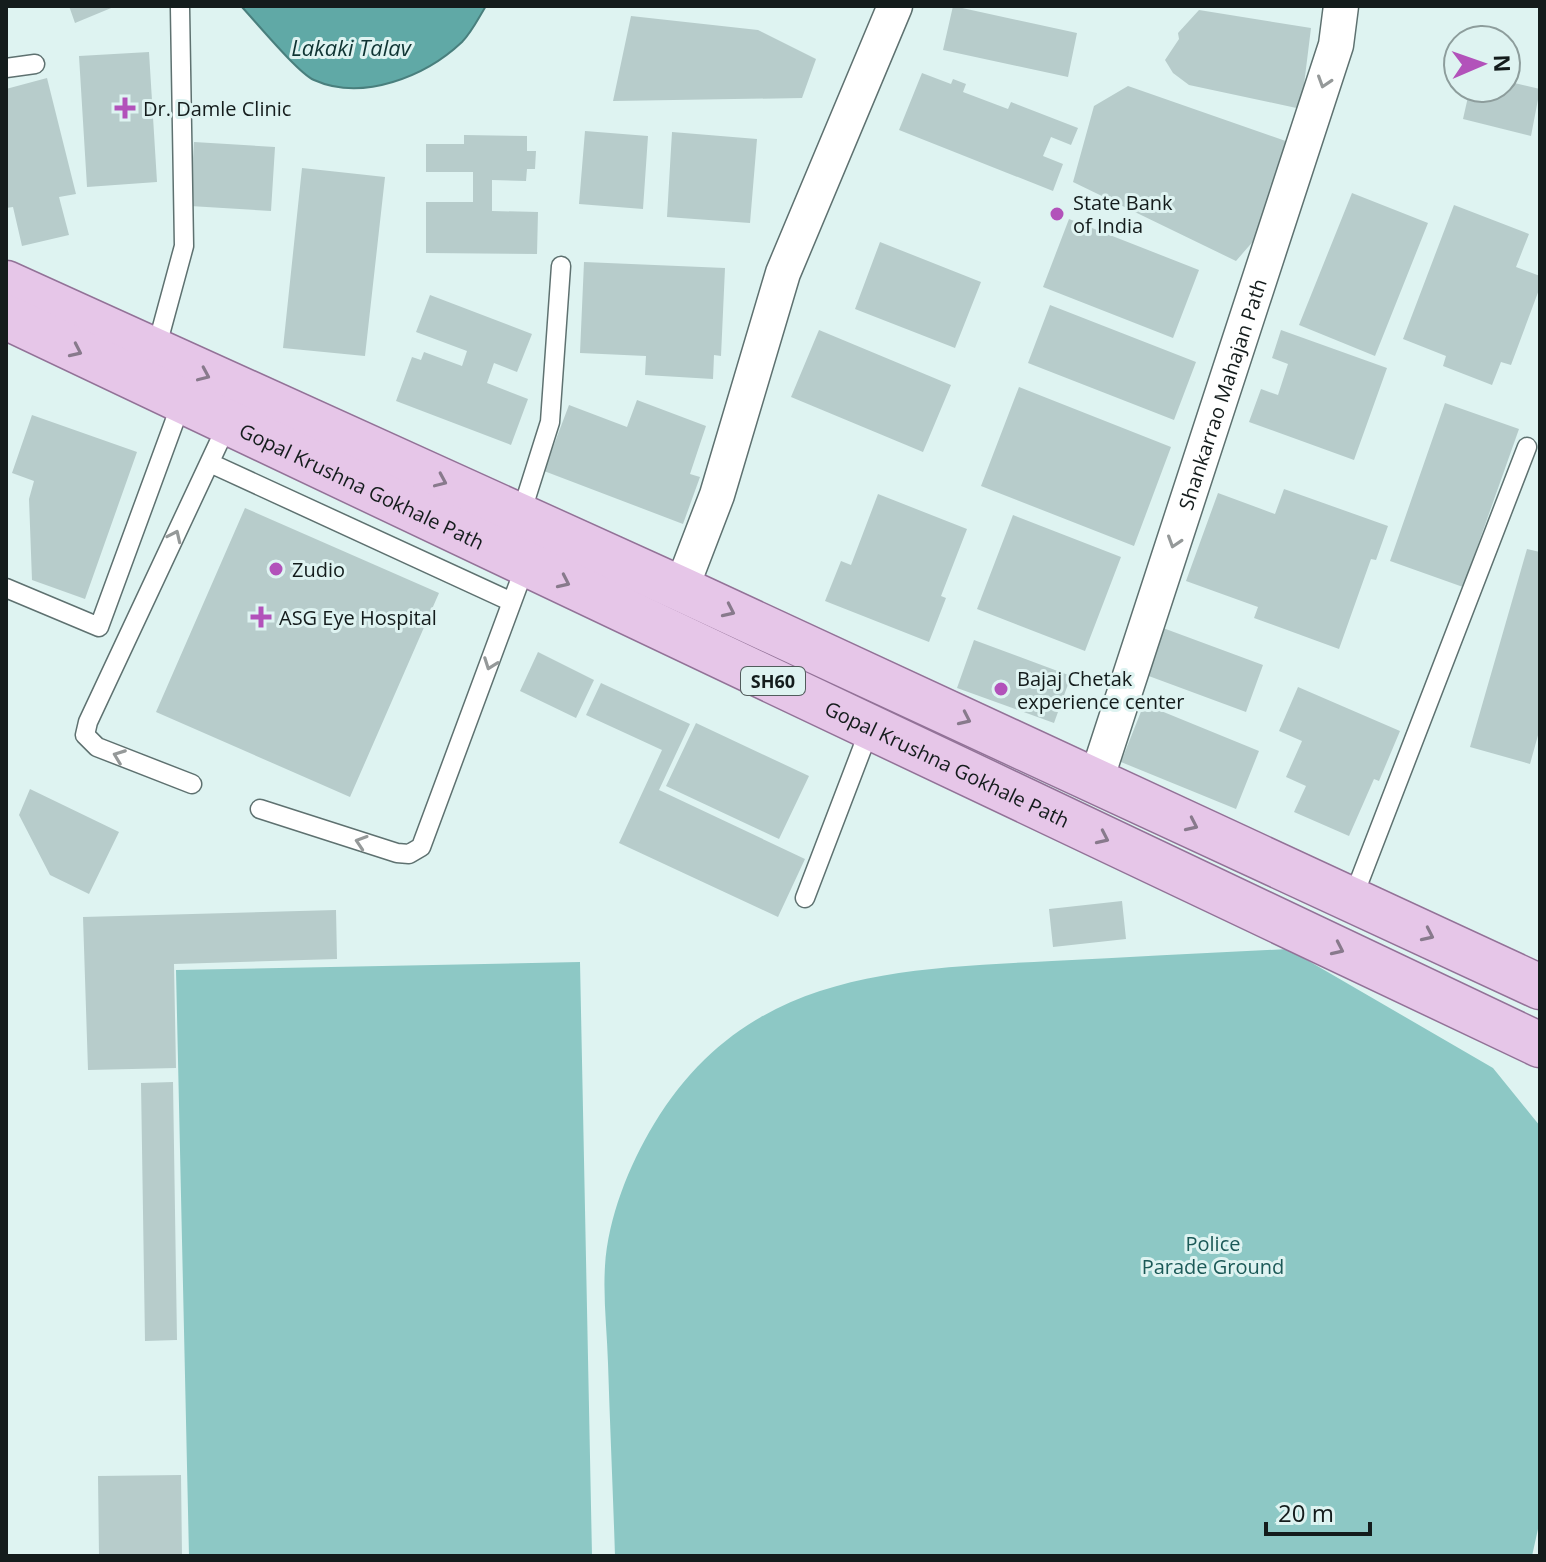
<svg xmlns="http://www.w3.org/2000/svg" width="1546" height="1562" font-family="'Open Sans',sans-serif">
	<rect width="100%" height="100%" fill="#def3f1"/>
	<!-- green -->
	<path fill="#8dc8c5" d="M1288,949L1493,1068L1540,1126V1520L1532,1556H615C613,1492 610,1427 608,1363C607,1331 603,1298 605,1266C608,1218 629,1165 654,1124C746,972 893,969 1052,961C1131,957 1209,953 1288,949Z
		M580,962L592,1556H189L176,970Z"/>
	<!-- water -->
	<path fill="#60a9a6" stroke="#497f7d" stroke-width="2" d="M241,6H486C479,17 472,32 462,42C426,76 363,102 314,80C298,73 256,22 241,6Z"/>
	<!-- building -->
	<path fill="#b7cccb" d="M69,6H116L75,23Z
		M953,6L1077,33L1068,77L943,50Z
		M1199,10L1311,28L1301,109L1189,85L1173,73L1165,60L1179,39L1178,33Z
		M631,16L758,30L816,59L802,98L613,101Z
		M149,52L157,182L87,187L79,56Z
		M922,73L951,84L953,79L966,84L963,92L1008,109L1011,102L1078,128L1071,145L1051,137L1043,156L1063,164L1053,191L899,130Z
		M47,78L76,194L59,197L69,235L22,246L13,207L6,208V89Z
		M1506,81L1540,89L1531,136L1463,119L1470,88H1506Z
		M1128,86L1297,145L1275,216L1236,261L1073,182L1094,106Z
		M585,131L648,136L643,209L579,204Z
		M672,132L757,139L750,223L667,217Z
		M464,135L527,136V151H536L535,169H527L526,181L492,180V211L538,212L537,254L426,253V202H473V172H426V144H464Z
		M194,142L275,147L271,211L190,206Z
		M302,168L385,177L365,356L283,348Z
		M1352,193L1428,223L1375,356L1299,325Z
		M1454,205L1529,234L1516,267L1540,276V287L1511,365L1501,362L1492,385L1443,366L1446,356L1403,339Z
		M1069,219L1199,270L1173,338L1043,287Z
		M880,242L981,282L955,348L855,309Z
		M584,262L725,268L721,356L714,355L713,379L645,375L646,356L580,353Z
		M430,295L532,334L517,372L494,363L487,383L528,399L511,445L396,401L412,357L421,360L424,352L462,366L467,351L416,332Z
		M1050,305L1196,362L1174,420L1028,363Z
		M819,330L951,385L923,452L791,397Z
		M1281,330L1387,368L1354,460L1249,422L1261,389L1278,395L1288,364L1272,358Z
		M1019,387L1171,447L1134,546L981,486Z
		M637,400L706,426L690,474L700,477L683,524L544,471L569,405L627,427Z
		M1445,403L1519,429L1463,587L1390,561Z
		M32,415L137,452L85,599L32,580L29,499L34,481L12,473Z
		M1284,489L1388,526L1376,560L1371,559L1339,649L1254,618L1258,607L1186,581L1218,493L1275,514Z
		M878,494L967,529L941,596L946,598L929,642L825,601L841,561L851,565Z
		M245,508L439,593L350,797L156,712Z
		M1013,515L1121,557L1085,651L977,609Z
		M1527,549L1540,552V728L1530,764L1470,747Z
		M1163,628L1263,665L1246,712L1146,675Z
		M974,640L1071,676L1054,723L957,688Z
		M538,652L594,680L576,718L520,691Z
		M601,683L690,724L659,790L805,859L778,917L619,843L662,750L586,715Z
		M1298,687L1400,731L1379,781L1374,779L1349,836L1294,812L1306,786L1286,777L1302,741L1279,731Z
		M1144,704L1259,751L1236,809L1121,762Z
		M696,723L809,776L779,839L666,786Z
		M30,789L119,832L89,894L50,875L19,815Z
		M1122,901L1126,939L1053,947L1049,909Z
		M336,910L337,959L174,964L176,1068L88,1070L83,917Z
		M173,1082L177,1340L145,1341L141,1083Z
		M181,1475L182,1556H99L98,1476Z"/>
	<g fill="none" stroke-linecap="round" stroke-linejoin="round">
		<!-- lane casing -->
		<g stroke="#5e7170" stroke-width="21">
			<path id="lane" d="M6,68L35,64
				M155,353L184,246L180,8
				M210,463L512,602
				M520,517L550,422L561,266
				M6,588L99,627L182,401
				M192,784L97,747L85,735L88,722L228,423
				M260,809L397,853L409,854L421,847L526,564
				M805,898L870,728
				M1352,900L1527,447"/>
		</g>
		<!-- street casing -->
		<g stroke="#5e7170" stroke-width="37">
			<g id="street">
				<path d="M681,589L717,495L783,273L895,6"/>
				<path id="s1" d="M1096,780L1336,45L1341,6"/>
			</g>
		</g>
		<!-- primary casing -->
		<g stroke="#927297" stroke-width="47">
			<g id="primary">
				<path d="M6,283L681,589L1540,987"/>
				<path id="s2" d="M6,317L1540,1045"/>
			</g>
		</g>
		<!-- lane -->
		<use href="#lane" stroke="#fff" stroke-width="18"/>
		<!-- street -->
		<use href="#street" stroke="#fff" stroke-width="34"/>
		<!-- primary -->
		<use href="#primary" stroke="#e6c6e8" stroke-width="44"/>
	</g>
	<!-- one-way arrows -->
	<defs><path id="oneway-chevron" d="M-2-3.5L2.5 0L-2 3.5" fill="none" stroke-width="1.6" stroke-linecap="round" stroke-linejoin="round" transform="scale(2)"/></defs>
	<g stroke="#959999">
		<use href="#oneway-chevron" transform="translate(1324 82) rotate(108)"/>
		<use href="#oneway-chevron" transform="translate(175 536) rotate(-65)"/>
		<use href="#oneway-chevron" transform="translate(1174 542) rotate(108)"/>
		<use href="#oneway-chevron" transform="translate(490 664) rotate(110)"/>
		<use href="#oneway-chevron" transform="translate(119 756) rotate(-159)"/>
		<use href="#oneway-chevron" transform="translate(361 842) rotate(-162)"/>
	</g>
	<g stroke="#887a8c">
		<use href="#oneway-chevron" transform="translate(76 351) rotate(25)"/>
		<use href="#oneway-chevron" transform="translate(204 375) rotate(24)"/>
		<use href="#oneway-chevron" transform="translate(441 481) rotate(24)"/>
		<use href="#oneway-chevron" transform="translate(564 582) rotate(25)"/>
		<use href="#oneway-chevron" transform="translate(729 611) rotate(25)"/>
		<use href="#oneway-chevron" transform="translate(965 719) rotate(25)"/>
		<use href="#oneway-chevron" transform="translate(1192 825) rotate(25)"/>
		<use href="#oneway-chevron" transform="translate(1103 838) rotate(25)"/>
		<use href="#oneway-chevron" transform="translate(1428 935) rotate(25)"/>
		<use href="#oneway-chevron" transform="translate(1338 949) rotate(25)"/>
	</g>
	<!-- markers -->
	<g fill="#b252ba" stroke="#def3f1" stroke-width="3">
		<path d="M121 96h8v8h8v8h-8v8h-8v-8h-8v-8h8z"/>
		<circle cx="1057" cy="214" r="8"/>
		<circle cx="276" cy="569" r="8"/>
		<path d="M257 605h8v8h8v8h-8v8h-8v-8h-8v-8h8z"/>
		<circle cx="1001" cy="689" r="8"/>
	</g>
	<g text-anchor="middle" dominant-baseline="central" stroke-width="6" stroke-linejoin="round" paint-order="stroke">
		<!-- shield labels -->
		<rect fill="#def3f1" stroke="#515c5c" stroke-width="2" x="741" y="667" width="64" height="28" rx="6"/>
		<g font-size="18" font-weight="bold" fill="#141c1c">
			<text x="773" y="681">SH60</text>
		</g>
		<!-- poi labels -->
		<g font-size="20" fill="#141c1c" stroke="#def3f1" text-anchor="start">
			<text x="143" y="108">Dr. Damle Clinic</text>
			<text x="1073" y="202">State Bank<tspan x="1073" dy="23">of India</tspan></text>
			<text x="292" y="569">Zudio</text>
			<text x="279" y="617">ASG Eye Hospital</text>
			<text x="1017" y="678">Bajaj Chetak<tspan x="1017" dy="23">experience center</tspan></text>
		</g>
		<!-- street labels -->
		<g font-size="20" fill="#141c1c" stroke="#def3f1">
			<text stroke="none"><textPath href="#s1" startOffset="406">Shankarrao Mahajan Path</textPath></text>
			<text stroke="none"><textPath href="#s2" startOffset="394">Gopal Krushna Gokhale Path</textPath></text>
			<text stroke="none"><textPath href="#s2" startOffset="1042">Gopal Krushna Gokhale Path</textPath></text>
		</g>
		<!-- park labels -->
		<g font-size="20" fill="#1b5957" stroke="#def3f1">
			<text x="1213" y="1243">Police<tspan x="1213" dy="23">Parade Ground</tspan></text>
		</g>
		<!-- water labels -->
		<g font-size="22" font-style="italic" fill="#0f3433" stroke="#def3f1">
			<text x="351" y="47">Lakaki Talav</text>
		</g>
	</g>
	<!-- border -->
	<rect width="1546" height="1562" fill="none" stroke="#141c1c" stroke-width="16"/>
	<!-- north arrow -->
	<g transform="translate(1482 64) rotate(88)"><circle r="38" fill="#def3f1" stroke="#8d9d9c" stroke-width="2"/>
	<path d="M0-6L14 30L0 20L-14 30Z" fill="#b252ba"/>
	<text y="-12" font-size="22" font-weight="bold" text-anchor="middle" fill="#141c1c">N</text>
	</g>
	<!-- scale -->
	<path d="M1266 1522v12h104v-12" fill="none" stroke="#141c1c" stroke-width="4"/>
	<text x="1278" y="1522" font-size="24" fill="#141c1c" stroke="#def3f1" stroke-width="6" paint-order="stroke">20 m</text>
</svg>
